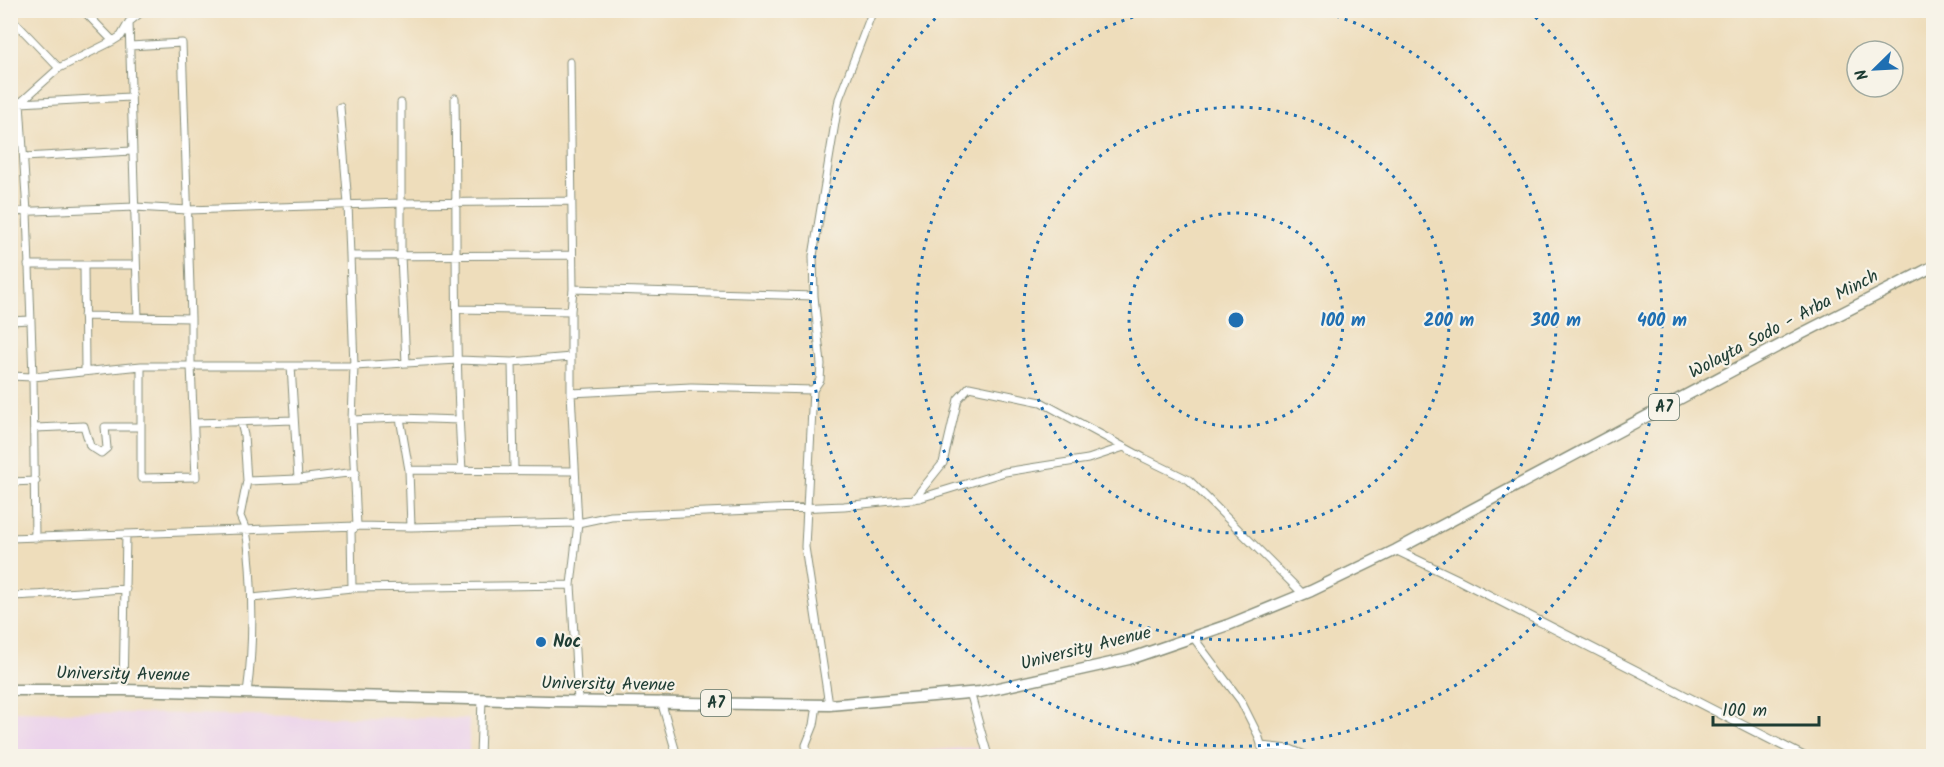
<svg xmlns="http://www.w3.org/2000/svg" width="1944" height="767" font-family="Kalam,sans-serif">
	<rect width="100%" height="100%" fill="#f7f3e8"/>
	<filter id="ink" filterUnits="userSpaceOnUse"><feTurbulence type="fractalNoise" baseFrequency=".0167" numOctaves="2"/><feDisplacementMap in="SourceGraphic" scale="12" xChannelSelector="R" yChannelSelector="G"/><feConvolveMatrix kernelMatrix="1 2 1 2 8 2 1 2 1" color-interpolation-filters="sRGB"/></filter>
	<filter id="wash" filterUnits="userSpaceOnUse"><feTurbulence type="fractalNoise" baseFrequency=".008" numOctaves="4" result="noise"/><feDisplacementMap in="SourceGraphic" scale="24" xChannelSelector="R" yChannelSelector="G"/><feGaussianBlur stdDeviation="1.35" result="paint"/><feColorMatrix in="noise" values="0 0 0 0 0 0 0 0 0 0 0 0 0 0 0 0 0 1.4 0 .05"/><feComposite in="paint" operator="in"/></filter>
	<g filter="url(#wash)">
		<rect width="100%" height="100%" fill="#edb"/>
		<!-- built -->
		<path fill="#ebd1eb" d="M11,711L469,719V756H11Z
			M981,747L983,756H855Z"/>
	</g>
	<g filter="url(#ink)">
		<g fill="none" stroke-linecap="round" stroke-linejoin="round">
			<!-- minor casing -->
			<g stroke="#868d78" stroke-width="9">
				<path id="minor" d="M83,10L113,41
					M10,17L59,68L20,103
					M129,22L138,317
					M130,46L182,43L191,318V366L196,477L141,478V366
					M570,62L573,289L571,311V393L578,523L571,585L578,701
					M59,68L113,41L121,36L129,22L144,10
					M10,95L20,103L27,212L33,377L35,538
					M455,98C457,222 454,347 462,470
					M20,103L130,97
					M401,103V256L406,363
					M340,107L348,204L350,256L354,366L352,420L357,526L351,531L352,588
					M24,157L132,151
					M10,212L135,207L188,210L402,203L572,201
					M350,256L572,255
					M28,265H136
					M84,266L85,371
					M573,289L814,296
					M457,309L571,311
					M84,316L191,318
					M10,321L30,320
					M512,362L514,469
					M291,366L298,479
					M10,376L33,377L141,366H354L458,360L512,362L571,357
					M571,393L691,387L813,390
					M400,418L409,470
					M352,420L400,418L459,420
					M195,423L294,420
					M241,423L244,435L247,481L240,516C249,534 248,547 250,566C253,610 253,650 247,693
					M35,428L84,426L90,446L101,453L107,448L105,427H141
					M247,481L298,479L356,472
					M10,482L36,481
					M914,499L943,463L958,399L969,387L1041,402L1144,458L1189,480L1303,594
					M411,527L409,470L575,471
					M10,538L357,526L411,527L578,523L611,516L844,506L920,498L1005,472L1088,459L1124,447
					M10,596C49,595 87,591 126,589
					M252,598L352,588L571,585
					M1193,637L1241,701L1258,735L1265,756
					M123,690L126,535
					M970,692L988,756
					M661,701L677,756
					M829,705L805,547L813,390L820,380L821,364L814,296L813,256L839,99L873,10
					M1261,746L1290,749L1307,756
					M480,756L482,699
					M807,756L806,745L814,725L817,705"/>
			</g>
			<!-- tertiary casing -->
			<g stroke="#868d78" stroke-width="10">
				<path id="tertiary" d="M1396,550L1459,580L1803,756"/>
			</g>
			<!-- trunk casing -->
			<g stroke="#868d78" stroke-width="13">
				<path id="trunk" d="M10,690H123L549,701L829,705L980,692L1129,659L1228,625L1311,591L1396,550L1801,334L1934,266"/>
			</g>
			<!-- minor -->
			<use href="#minor" stroke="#fff" stroke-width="7"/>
			<!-- tertiary -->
			<use href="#tertiary" stroke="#fff" stroke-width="8"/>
			<!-- trunk -->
			<use href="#trunk" stroke="#fff" stroke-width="10"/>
		</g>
	</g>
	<!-- distance rings -->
	<g fill="none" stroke="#1f6fb2" stroke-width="3" stroke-dasharray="3 6">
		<circle cx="1236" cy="320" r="107"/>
		<circle cx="1236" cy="320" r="213"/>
		<path d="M1319 11A320 320 0 1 1 1153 11"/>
		<path d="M1529 11A426 426 0 1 1 943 11"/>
	</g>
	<!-- markers -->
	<circle fill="#1f6fb2" stroke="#f7f3e8" stroke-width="2" cx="541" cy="642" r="6"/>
	<g text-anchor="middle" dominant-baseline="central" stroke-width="4.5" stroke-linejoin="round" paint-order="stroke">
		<!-- shield labels -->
		<g fill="#f7f3e8" stroke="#60746a" stroke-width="1.5">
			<rect x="1649" y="394" width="30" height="26" rx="4.5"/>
			<rect x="701" y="690" width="30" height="26" rx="4.5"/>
		</g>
		<g font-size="16" font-weight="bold" fill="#1f3d34">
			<text x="1664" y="407">A7</text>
			<text x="716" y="703">A7</text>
		</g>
		<!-- street labels -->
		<g font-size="18" fill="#1f3d34" stroke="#f7f3e8">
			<text transform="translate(1784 325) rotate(-28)">Wolayta Sodo - Arba Minch</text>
			<text transform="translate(1086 649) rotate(-14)">University Avenue</text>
			<text transform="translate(123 675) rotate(1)">University Avenue</text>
			<text transform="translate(608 685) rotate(1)">University Avenue</text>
		</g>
		<!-- poi labels -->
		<g font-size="18" font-weight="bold" fill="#1f3d34" stroke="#f7f3e8" text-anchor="start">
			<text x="553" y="642">Noc</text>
		</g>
	</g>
	<circle cx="1236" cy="320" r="9" fill="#1f6fb2" stroke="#f7f3e8" stroke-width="3"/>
	<g font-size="18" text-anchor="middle" font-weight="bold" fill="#1f6fb2" stroke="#f7f3e8" stroke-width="4.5" stroke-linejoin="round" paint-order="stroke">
		<text x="1343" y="326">100 m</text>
		<text x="1449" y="326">200 m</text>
		<text x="1556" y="326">300 m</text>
		<text x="1662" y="326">400 m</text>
	</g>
	<!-- margin -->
	<rect width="1944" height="767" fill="none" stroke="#f7f3e8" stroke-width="36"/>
	<!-- north arrow -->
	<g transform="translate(1875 69) rotate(246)"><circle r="28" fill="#f7f3e8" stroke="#a1aaa0" stroke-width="1.5"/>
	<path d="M0-4.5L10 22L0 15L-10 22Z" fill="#1f6fb2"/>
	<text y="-9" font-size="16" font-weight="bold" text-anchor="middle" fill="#1f3d34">N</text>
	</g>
	<!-- scale -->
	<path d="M1713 716v9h106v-9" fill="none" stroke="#1f3d34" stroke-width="3"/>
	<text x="1722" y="716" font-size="18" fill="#1f3d34" stroke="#f7f3e8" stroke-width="4.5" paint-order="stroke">100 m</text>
</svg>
